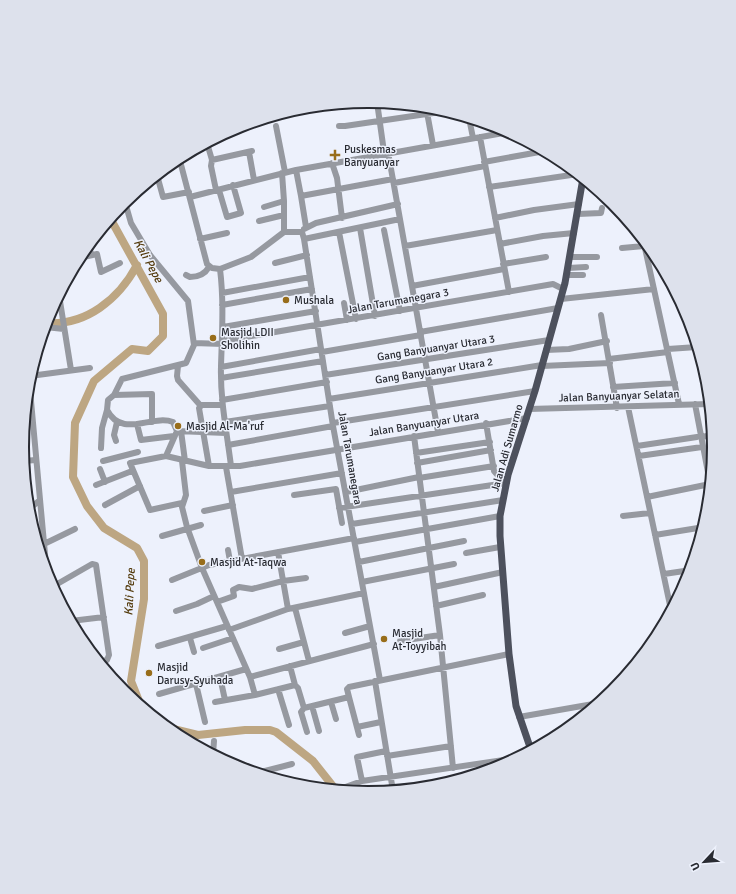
<svg xmlns="http://www.w3.org/2000/svg" width="736" height="894" font-family="Signika,sans-serif">
	<rect width="100%" height="100%" fill="#edf1fc"/>
	<g fill="none" stroke-linecap="round" stroke-linejoin="round">
		<!-- river -->
		<path stroke="#bda682" stroke-width="8" d="M110,218L163,314V336L148,351L132,349L94,381L75,423L73,477L87,506L104,528L137,548L144,561V599L131,681L141,706L169,728L198,735L245,730H270L276,732L313,761L336,790
			M46,323C86,326 119,299 137,265"/>
		<!-- minor -->
		<path stroke="#9699a0" stroke-width="6" d="M377,102L384,152
			M426,107L433,145
			M469,118L473,138
			M276,126L285,172
			M339,126H345L447,111
			M480,137L509,292
			M207,143L212,160
			M249,152L254,180
			M388,152L438,432
			M179,157L207,264L212,268L220,269C224,301 222,333 221,366C220,400 227,433 231,466
			M484,162L545,151
			M332,163L337,178L342,218
			M170,164L180,162
			M296,170L301,196
			M282,173L284,201V232H302L304,239L333,426L380,680
			M157,175L163,197L189,192
			M394,183L485,166
			M489,187L578,174
			M216,190L211,166L212,160L252,151
			M219,190L227,217L241,213L233,185
			M190,197L296,170L509,132
			M264,207L284,201
			M578,214L601,213L602,208
			M495,218L534,210L579,204
			M259,221L284,215
			M306,227L301,196L393,179
			M360,228L375,316
			M304,229L316,223L398,204
			M384,230L400,311
			M339,232L356,319
			M200,239L227,233
			M304,239L400,219
			M643,239L679,404
			M89,244L91,255
			M500,244L543,236L574,233
			M405,246L497,230
			M622,248L644,246
			M570,257H597
			M79,258L97,254L101,272L120,263
			M275,263L307,255
			M503,264L546,257
			M568,268L586,267
			M220,269L251,257L284,232
			M186,275L190,277C199,277 205,274 209,267
			M567,275H583
			M412,286L504,269
			M222,293L310,277
			M59,295L71,370
			M561,299L654,289
			M344,303L347,320
			M222,305L312,289
			M601,315L617,408
			M45,327L64,329
			M223,327L316,311
			M420,332L558,308
			M223,341L553,284L563,289
			M194,343L223,344
			M668,349L697,347
			M546,350L569,349L607,341
			M322,352L421,335
			M609,359L668,352
			M178,366L177,376L178,380L200,405
			M542,366L610,363
			M221,367L321,349
			M325,375L549,340
			M30,376L90,368
			M221,378L323,361
			M29,379L47,576
			M613,387L675,383
			M114,395L122,379L186,363L194,345L188,301L150,255L131,223L127,209
			M329,399L542,365
			M222,400L327,382
			M695,404L710,483
			M628,407L671,610
			M529,409L710,404
			M152,422V394L114,395L108,400L107,410C122,439 152,414 173,422L177,431L166,456
			M225,422L330,406
			M333,423L535,391
			M486,423L494,471L501,479L507,480
			M137,424L141,440L174,436
			M177,431L226,433
			M181,431L185,461
			M414,436L440,635L453,768
			M701,437L713,435
			M116,441L114,435L117,422
			M228,445L333,426
			M637,446L697,437
			M101,448L102,428L107,410
			M416,453L490,442
			M639,456L702,447
			M23,461L36,460
			M103,461L138,452
			M182,461L186,495L182,507L187,527L202,568L250,677L374,644
			M417,463L491,450
			M209,466L199,408L202,405H222
			M226,467L242,559
			M100,469L105,482
			M419,478L494,466
			M96,485L132,471
			M231,492L342,473
			M346,492L419,477
			M294,495L336,489L342,523
			M647,497L710,484
			M182,503L150,510L130,463L166,456L209,466H240L527,418
			M105,505L140,486
			M339,508L506,483
			M28,510L40,500
			M204,511L233,505
			M623,516L650,513
			M352,524L503,500
			M655,535L704,527
			M162,536L201,525
			M355,542L500,516
			M44,544L75,529
			M228,550L230,561
			M278,552L288,609
			M466,553L500,547
			M359,562L464,541
			M664,574L691,570
			M172,580L209,565L354,538
			M362,582L454,564
			M52,587L92,564L96,565L109,655L107,660L99,662
			M434,587L503,572
			M217,602L234,596L233,590L239,587L252,589L283,581L306,578
			M436,606L483,595
			M295,608L309,661
			M176,611L197,604L214,596
			M71,621L104,617
			M229,630L288,609L364,593
			M345,633L370,626
			M190,638L194,652
			M400,641L440,635
			M158,646L227,626
			M203,648L233,638
			M279,649L304,642
			M290,666L295,685
			M220,677L225,700
			M250,677L255,695
			M375,681L393,791
			M196,684L205,722
			M278,689L289,725
			M159,694L246,669
			M606,696V697
			M349,697L359,735
			M215,702L255,695L295,685L298,688L304,708L349,697L347,689L349,687L509,654
			M331,702L336,719
			M312,706L319,731
			M304,708L301,712L307,732
			M519,717L599,703
			M357,727L381,722
			M213,754L214,741
			M387,756L451,746
			M257,773L292,764
			M362,781L357,757L386,751
			M337,790L362,781L517,758"/>
		<!-- major -->
		<path stroke="#4d515d" stroke-width="7" d="M531,750L516,706L509,654L500,536V516L508,475L535,391L565,283L583,178"/>
	</g>
	<!-- markers -->
	<g fill="#986d1a" stroke="#edf1fc" stroke-width="1.5">
		<path d="M333 149h4v4h4v4h-4v4h-4v-4h-4v-4h4z"/>
		<circle cx="286" cy="300" r="4"/>
		<circle cx="213" cy="338" r="4"/>
		<circle cx="178" cy="426" r="4"/>
		<circle cx="202" cy="562" r="4"/>
		<circle cx="384" cy="639" r="4"/>
		<circle cx="149" cy="673" r="4"/>
	</g>
	<g text-anchor="middle" dominant-baseline="central" stroke-width="3" stroke-linejoin="round" paint-order="stroke">
		<!-- poi labels -->
		<g font-size="11" fill="#292b32" stroke="#edf1fc" text-anchor="start">
			<text x="344" y="149">Puskesmas<tspan x="344" dy="13">Banyuanyar</tspan></text>
			<text x="294" y="300">Mushala</text>
			<text x="221" y="332">Masjid LDII<tspan x="221" dy="13">Sholihin</tspan></text>
			<text x="186" y="426">Masjid Al-Ma'ruf</text>
			<text x="210" y="562">Masjid At-Taqwa</text>
			<text x="392" y="633">Masjid<tspan x="392" dy="13">At-Toyyibah</tspan></text>
			<text x="157" y="667">Masjid<tspan x="157" dy="13">Darusy-Syuhada</tspan></text>
		</g>
		<!-- street labels -->
		<g font-size="11" fill="#292b32" stroke="#edf1fc">
			<text transform="translate(398 301) rotate(-10)">Jalan Tarumanegara 3</text>
			<text transform="translate(436 348) rotate(-9)">Gang Banyuanyar Utara 3</text>
			<text transform="translate(434 371) rotate(-9)">Gang Banyuanyar Utara 2</text>
			<text transform="translate(619 396) rotate(-2)">Jalan Banyuanyar Selatan</text>
			<text transform="translate(424 424) rotate(-9)">Jalan Banyuanyar Utara</text>
			<text transform="translate(507 448) rotate(-74)">Jalan Adi Sumarmo</text>
			<text transform="translate(350 458) rotate(80)">Jalan Tarumanegara</text>
		</g>
		<!-- water labels -->
		<g font-size="12" font-style="italic" fill="#533a0c" stroke="#edf1fc">
			<text transform="translate(148 261) rotate(61)">Kali Pepe</text>
			<text transform="translate(130 592) rotate(-87)">Kali Pepe</text>
		</g>
	</g>
	<!-- crop -->
	<path d="M0 0H736V894H0ZM29 447a339 339 0 1 1 678 0a339 339 0 1 1-678 0Z" fill="#dde1ec" fill-rule="evenodd"/>
	<path fill="none" stroke="#292b32" stroke-width="2" d="M29 447a339 339 0 1 1 678 0a339 339 0 1 1-678 0Z"/>
	<!-- north arrow -->
	<g transform="translate(704 862) rotate(244)" stroke="#edf1fc" stroke-width="3" paint-order="stroke">
	<path d="M0-3L7 15L0 10L-7 15Z" fill="#292b32"/>
	<text y="-6" font-size="11" font-weight="bold" text-anchor="middle" fill="#292b32">U</text>
	</g>
</svg>
